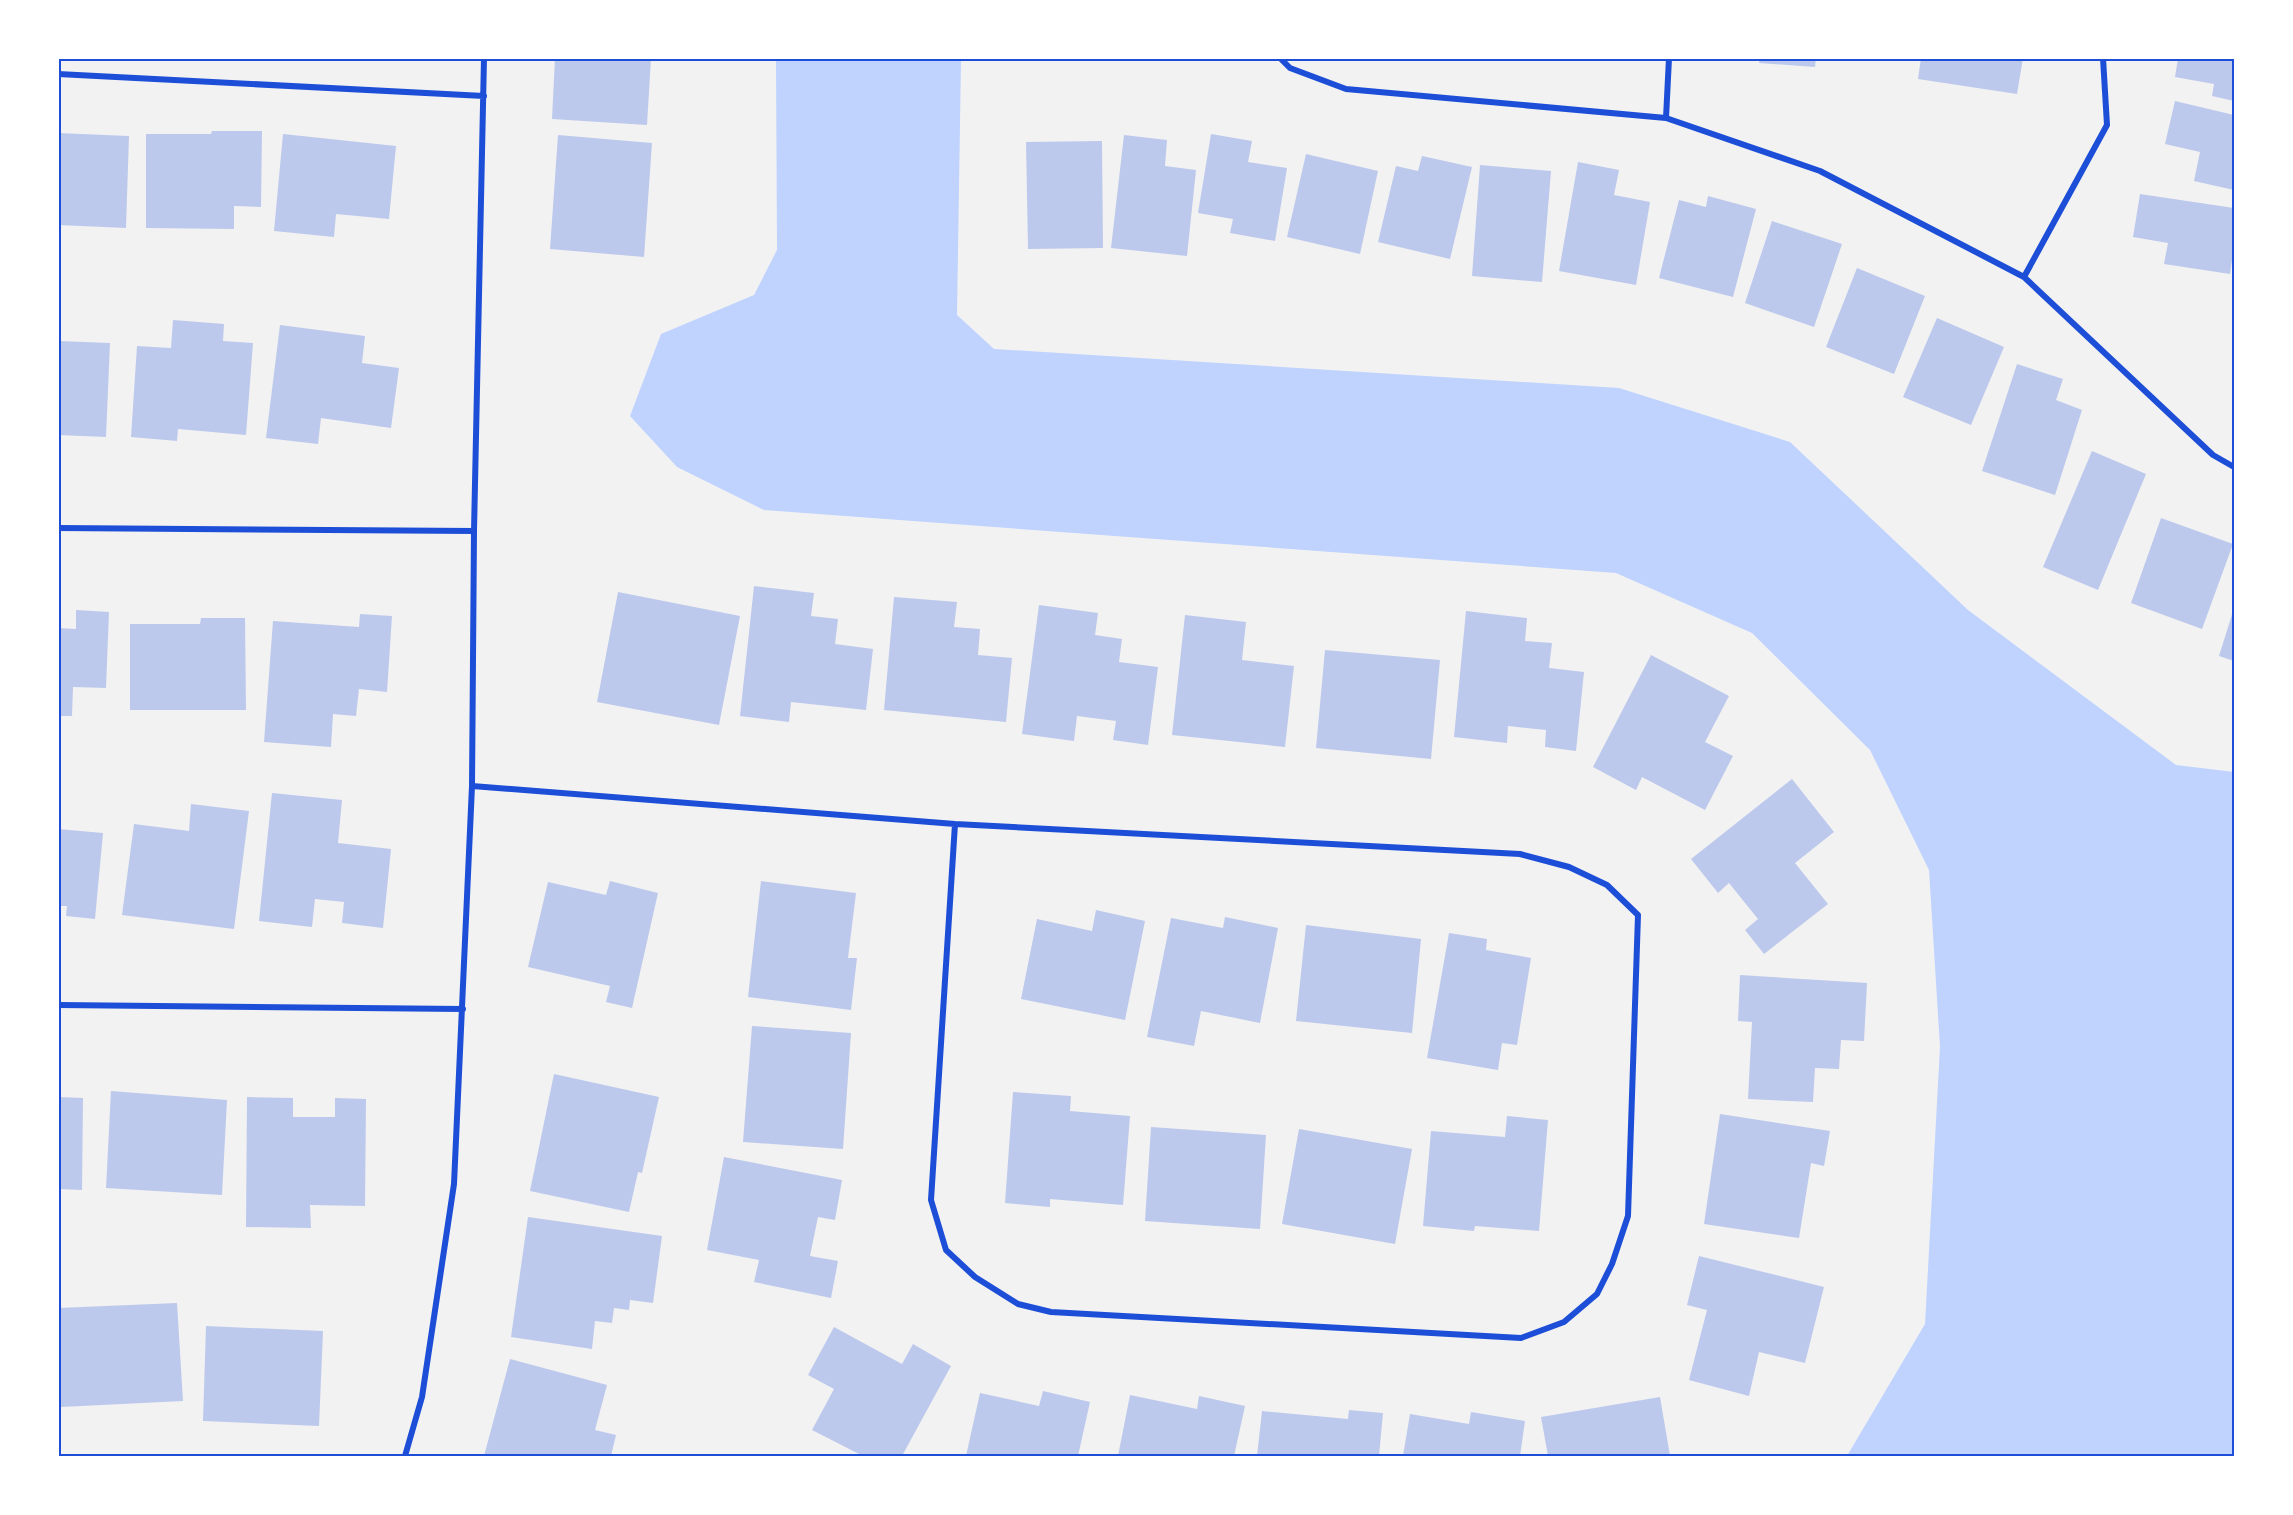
<svg xmlns="http://www.w3.org/2000/svg" width="2293" height="1515" font-family="'Public Sans',sans-serif">
	<rect width="100%" height="100%" fill="#f2f2f2"/>
	<!-- water -->
	<path fill="#bfd3fe" d="M961,59L957,315L994,349L1619,388L1790,442L1968,610L2176,765L2234,772V1456H1847L1925,1324L1940,1047L1929,870L1870,750L1752,633L1616,573L764,510L677,467L630,416L661,334L754,295L777,250L776,59Z"/>
	<!-- building -->
	<path fill="#bdc9ec" d="M555,58H651L647,125L552,119Z
		M1760,58H1816L1815,67L1759,63Z
		M1921,58H2023L2017,94L1918,79Z
		M2178,58H2234V101L2212,96L2214,84L2175,77Z
		M2175,101L2234,115V190L2194,181L2200,152L2165,144Z
		M212,131H262L261,207L234,206V229L146,228V134H211Z
		M58,133L129,136L126,228L58,225Z
		M283,134L396,146L389,219L336,214L334,237L274,231Z
		M1211,134L1252,141L1248,162L1287,168L1275,241L1230,233L1233,219L1198,213Z
		M558,135L652,143L644,257L550,249Z
		M1124,135L1167,140L1165,166L1196,170L1187,256L1111,248Z
		M1102,141L1103,248L1028,249L1026,142Z
		M1306,154L1378,171L1360,254L1287,237Z
		M1422,156L1472,167L1450,259L1378,242L1396,166L1418,171Z
		M1578,162L1619,170L1614,195L1650,202L1636,285L1559,271Z
		M1480,165L1551,171L1542,282L1472,276Z
		M2140,194L2234,208V246L2230,274L2164,264L2168,243L2133,237Z
		M1708,196L1756,209L1733,297L1659,278L1679,200L1706,207Z
		M1772,221L1842,244L1814,327L1745,303Z
		M1857,268L1925,296L1894,374L1826,347Z
		M1937,318L2004,347L1971,425L1903,397Z
		M173,320L224,324L223,341L253,343L246,435L178,429L177,441L131,437L137,346L171,348Z
		M280,325L365,336L362,363L399,368L391,428L321,418L318,444L266,438Z
		M58,341L110,343L106,437L58,435Z
		M2017,364L2063,379L2056,400L2082,410L2055,495L1982,471Z
		M2092,451L2146,474L2098,590L2043,567Z
		M2161,518L2233,544L2202,629L2131,603Z
		M754,586L814,593L811,616L838,619L835,644L873,649L866,710L791,702L789,722L740,716Z
		M618,592L740,616L719,725L597,702Z
		M894,597L957,602L954,627L980,629L978,655L1012,658L1006,722L884,710Z
		M1039,605L1098,613L1095,635L1122,639L1119,662L1158,667L1148,745L1113,740L1116,721L1077,716L1074,741L1022,734Z
		M2234,608V661L2219,656Z
		M76,610L109,612L106,688L73,687L72,716H58V628L76,629Z
		M1466,611L1527,618L1525,641L1552,643L1549,668L1584,672L1576,751L1545,747L1546,730L1508,726L1507,743L1454,737Z
		M360,614L392,616L387,692L359,689L356,716L333,714L331,747L264,742L273,621L359,627Z
		M1185,615L1246,622L1242,660L1294,666L1285,747L1172,735Z
		M201,618H245L246,710H130V624H200Z
		M1325,650L1440,660L1431,759L1316,748Z
		M1651,655L1729,696L1705,742L1733,756L1705,810L1642,777L1636,790L1593,767Z
		M1792,779L1834,832L1795,863L1828,904L1764,954L1745,930L1758,919L1729,883L1718,893L1691,859Z
		M272,793L342,800L338,843L391,849L383,928L342,923L344,902L315,899L312,927L259,921Z
		M191,804L249,811L234,929L122,915L134,824L189,831Z
		M58,829L103,833L95,919L66,916L67,906H58Z
		M610,881L658,893L632,1008L606,1002L610,986L528,967L548,882L606,895Z
		M761,881L856,893L848,958H857L851,1010L748,997Z
		M1096,910L1145,921L1125,1020L1021,999L1037,919L1092,931Z
		M1225,917L1278,928L1260,1023L1201,1011L1194,1046L1147,1037L1171,918L1223,928Z
		M1306,925L1421,939L1412,1033L1296,1021Z
		M1449,933L1487,939L1486,950L1531,958L1517,1045L1502,1043L1498,1070L1427,1058Z
		M1740,975L1867,983L1864,1041L1841,1040L1839,1069L1815,1068L1813,1102L1748,1099L1752,1022L1738,1021Z
		M752,1026L851,1033L843,1149L743,1142Z
		M554,1074L659,1097L642,1173L638,1172L629,1212L530,1191Z
		M111,1091L227,1100L222,1195L106,1188Z
		M1013,1092L1071,1096L1070,1111L1130,1116L1123,1205L1050,1199V1207L1005,1203Z
		M58,1097L83,1098L82,1190L58,1189Z
		M247,1097L293,1098V1117H335V1098L366,1099L365,1206L310,1205L311,1228L246,1227Z
		M1720,1114L1830,1131L1824,1166L1811,1163L1799,1238L1704,1224Z
		M1507,1116L1548,1120L1539,1231L1475,1226L1474,1231L1423,1226L1431,1131L1505,1137Z
		M1151,1127L1266,1135L1260,1229L1145,1221Z
		M1299,1129L1412,1149L1395,1244L1282,1224Z
		M724,1157L842,1180L835,1220L818,1217L810,1256L838,1261L831,1298L754,1282L759,1260L707,1250Z
		M528,1217L662,1236L653,1303L630,1300L629,1310L614,1308L612,1323L595,1321L592,1349L511,1337Z
		M1699,1256L1824,1287L1805,1363L1759,1352L1749,1396L1689,1380L1707,1310L1687,1305Z
		M177,1303L183,1401L61,1407L58,1308Z
		M206,1326L323,1331L319,1426L203,1421Z
		M834,1327L902,1364L913,1344L951,1366L902,1456H863L812,1430L834,1389L808,1375Z
		M510,1359L607,1385L595,1430L616,1435L611,1456H484Z
		M1043,1391L1090,1402L1078,1456H966L980,1393L1039,1406Z
		M1130,1395L1197,1409L1199,1396L1245,1406L1234,1456H1118Z
		M1660,1397L1670,1456H1548L1541,1417Z
		M1349,1410L1383,1413L1379,1456H1257L1262,1411L1348,1419Z
		M1471,1412L1525,1421L1520,1456H1403L1410,1414L1469,1424Z"/>
	<g fill="none" stroke-linecap="round" stroke-linejoin="round">
		<!-- minor -->
		<path stroke="#1d4ed8" stroke-width="6" d="M1280,58L1290,68L1346,89L1666,118L1820,171L2024,277L2213,455L2234,467
			M58,74L484,96
			M1666,118L1669,58
			M2024,277L2107,125L2103,58
			M58,528L474,531
			M472,786L955,824L1520,854L1569,867L1607,885L1638,915L1628,1216L1612,1264L1597,1294L1564,1322L1521,1338L1051,1312L1018,1304L975,1277L946,1250L931,1200L955,824
			M58,1005L463,1009
			M405,1456L422,1397L454,1184L472,786L474,531L484,58"/>
	</g>
	<!-- border -->
	<rect width="2293" height="1515" fill="none" stroke="#ffffff" stroke-width="120"/>
	<rect x="60" y="60" width="2173" height="1395" fill="none" stroke="#1d4ed8" stroke-width="2"/>
</svg>
